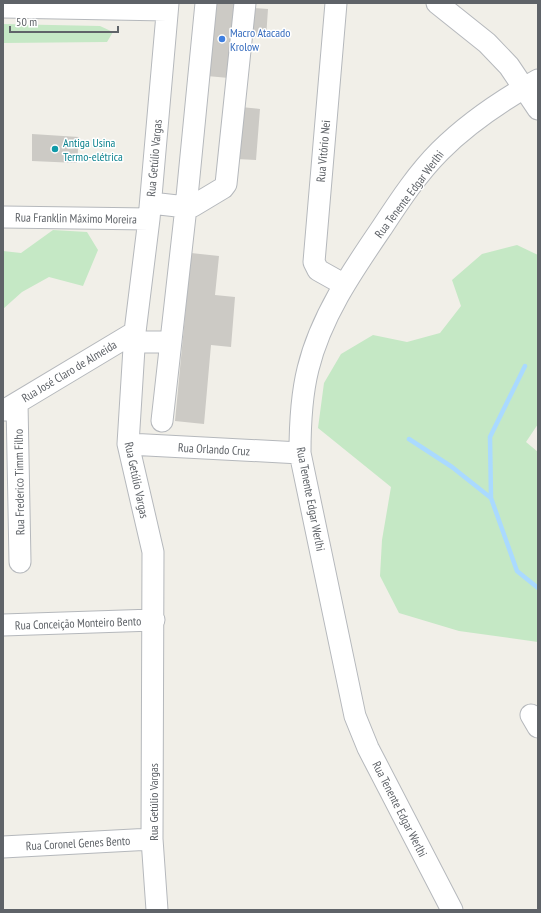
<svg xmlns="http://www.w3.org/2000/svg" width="541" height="913" font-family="'PT Sans Narrow',sans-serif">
	<rect width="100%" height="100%" fill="#f1efe8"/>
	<!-- green -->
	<path fill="#c5e8c5" d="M3,24L100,26L113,32L107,42L3,43Z
		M53,230L87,232L98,250L83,286L49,277L22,292L3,309V251L21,253Z
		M517,245L538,255V424L526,442L538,452V642L459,631L399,613L380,576L382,540L391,487L318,428L324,383L341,354L373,335L407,342L440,333L461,306L452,280L482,254Z"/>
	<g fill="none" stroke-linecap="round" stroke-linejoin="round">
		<!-- stream -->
		<path stroke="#aadaff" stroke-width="4.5" d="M525,366L490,437L491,498L517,571L538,588
			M409,439L452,467L491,498"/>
	</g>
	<!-- building -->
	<path fill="#cccac5" d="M215,3H237L229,78L207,76Z
		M253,8L268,9L266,38L251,36Z
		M241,107L260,109L256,160L237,159Z
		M32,134L79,137L77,163L32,161Z
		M191,253L219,256L215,295L235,297L231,347L211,345L204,424L175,421Z"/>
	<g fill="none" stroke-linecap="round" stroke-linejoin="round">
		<!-- minor casing -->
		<g stroke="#b5b8bc" stroke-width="23">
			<path id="minor" d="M336,3L314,262L318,270L343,284
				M437,3L487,43L509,66L538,109
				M3,7L167,10
				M151,203L186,207L193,206L223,188L226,184L245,3
				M3,217L149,219
				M135,342H171
				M17,403L20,562
				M5,410L135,332
				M162,421L186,207L206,3
				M128,444L300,453
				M3,625L154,620
				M531,715L538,727
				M3,847L152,839
				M157,910L152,839L153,552L128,444L135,332L149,219L168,3
				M452,910L368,748L355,716L300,453C300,425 301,397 308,369C321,316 353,270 383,226C400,200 418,173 440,151C468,123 504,99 538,80"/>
		</g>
		<!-- minor -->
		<use href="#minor" stroke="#fff" stroke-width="21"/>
	</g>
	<!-- markers -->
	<circle fill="#3f7fe0" stroke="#fff" stroke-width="1.5" cx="222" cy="39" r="4"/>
	<circle fill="#0f9aa8" stroke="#fff" stroke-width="1.5" cx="55" cy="149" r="4"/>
	<g text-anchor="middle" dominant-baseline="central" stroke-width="3" stroke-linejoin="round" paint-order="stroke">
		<!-- shop labels -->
		<g font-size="12" fill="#366cbe" stroke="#fff" text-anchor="start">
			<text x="230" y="32">Macro Atacado<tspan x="230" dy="14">Krolow</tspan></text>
		</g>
		<!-- culture labels -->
		<g font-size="12" fill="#0d838f" stroke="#fff" text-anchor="start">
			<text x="63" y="142">Antiga Usina<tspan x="63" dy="14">Termo-elétrica</tspan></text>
		</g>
		<!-- street labels -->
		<g font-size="12" fill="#5f6368" stroke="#fff">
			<text transform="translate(323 151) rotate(-85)">Rua Vitório Nei</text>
			<text transform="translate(154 158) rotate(-85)">Rua Getúlio Vargas</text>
			<text transform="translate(409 194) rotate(-53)">Rua Tenente Edgar Werlhi</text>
			<text transform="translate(76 218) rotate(1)">Rua Franklin Máximo Moreira</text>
			<text transform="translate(69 371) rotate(-31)">Rua José Claro de Almeida</text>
			<text transform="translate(214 449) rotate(3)">Rua Orlando Cruz</text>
			<text transform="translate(137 480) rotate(78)">Rua Getúlio Vargas</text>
			<text transform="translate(19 482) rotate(-91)">Rua Frederico Timm Filho</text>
			<text transform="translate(311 499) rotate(79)">Rua Tenente Edgar Werlhi</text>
			<text transform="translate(78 623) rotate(-2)">Rua Conceição Monteiro Bento</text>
			<text transform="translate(153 802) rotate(-90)">Rua Getúlio Vargas</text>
			<text transform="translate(400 809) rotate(63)">Rua Tenente Edgar Werlhi</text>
			<text transform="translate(78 843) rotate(-3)">Rua Coronel Genes Bento</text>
		</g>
	</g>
	<!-- border -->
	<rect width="541" height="913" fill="none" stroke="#5f6368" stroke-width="8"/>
	<!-- scale -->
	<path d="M10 26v6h108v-6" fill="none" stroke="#5f6368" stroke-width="2"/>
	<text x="16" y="26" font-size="12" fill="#5f6368" stroke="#ffffff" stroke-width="3" paint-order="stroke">50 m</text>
</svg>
